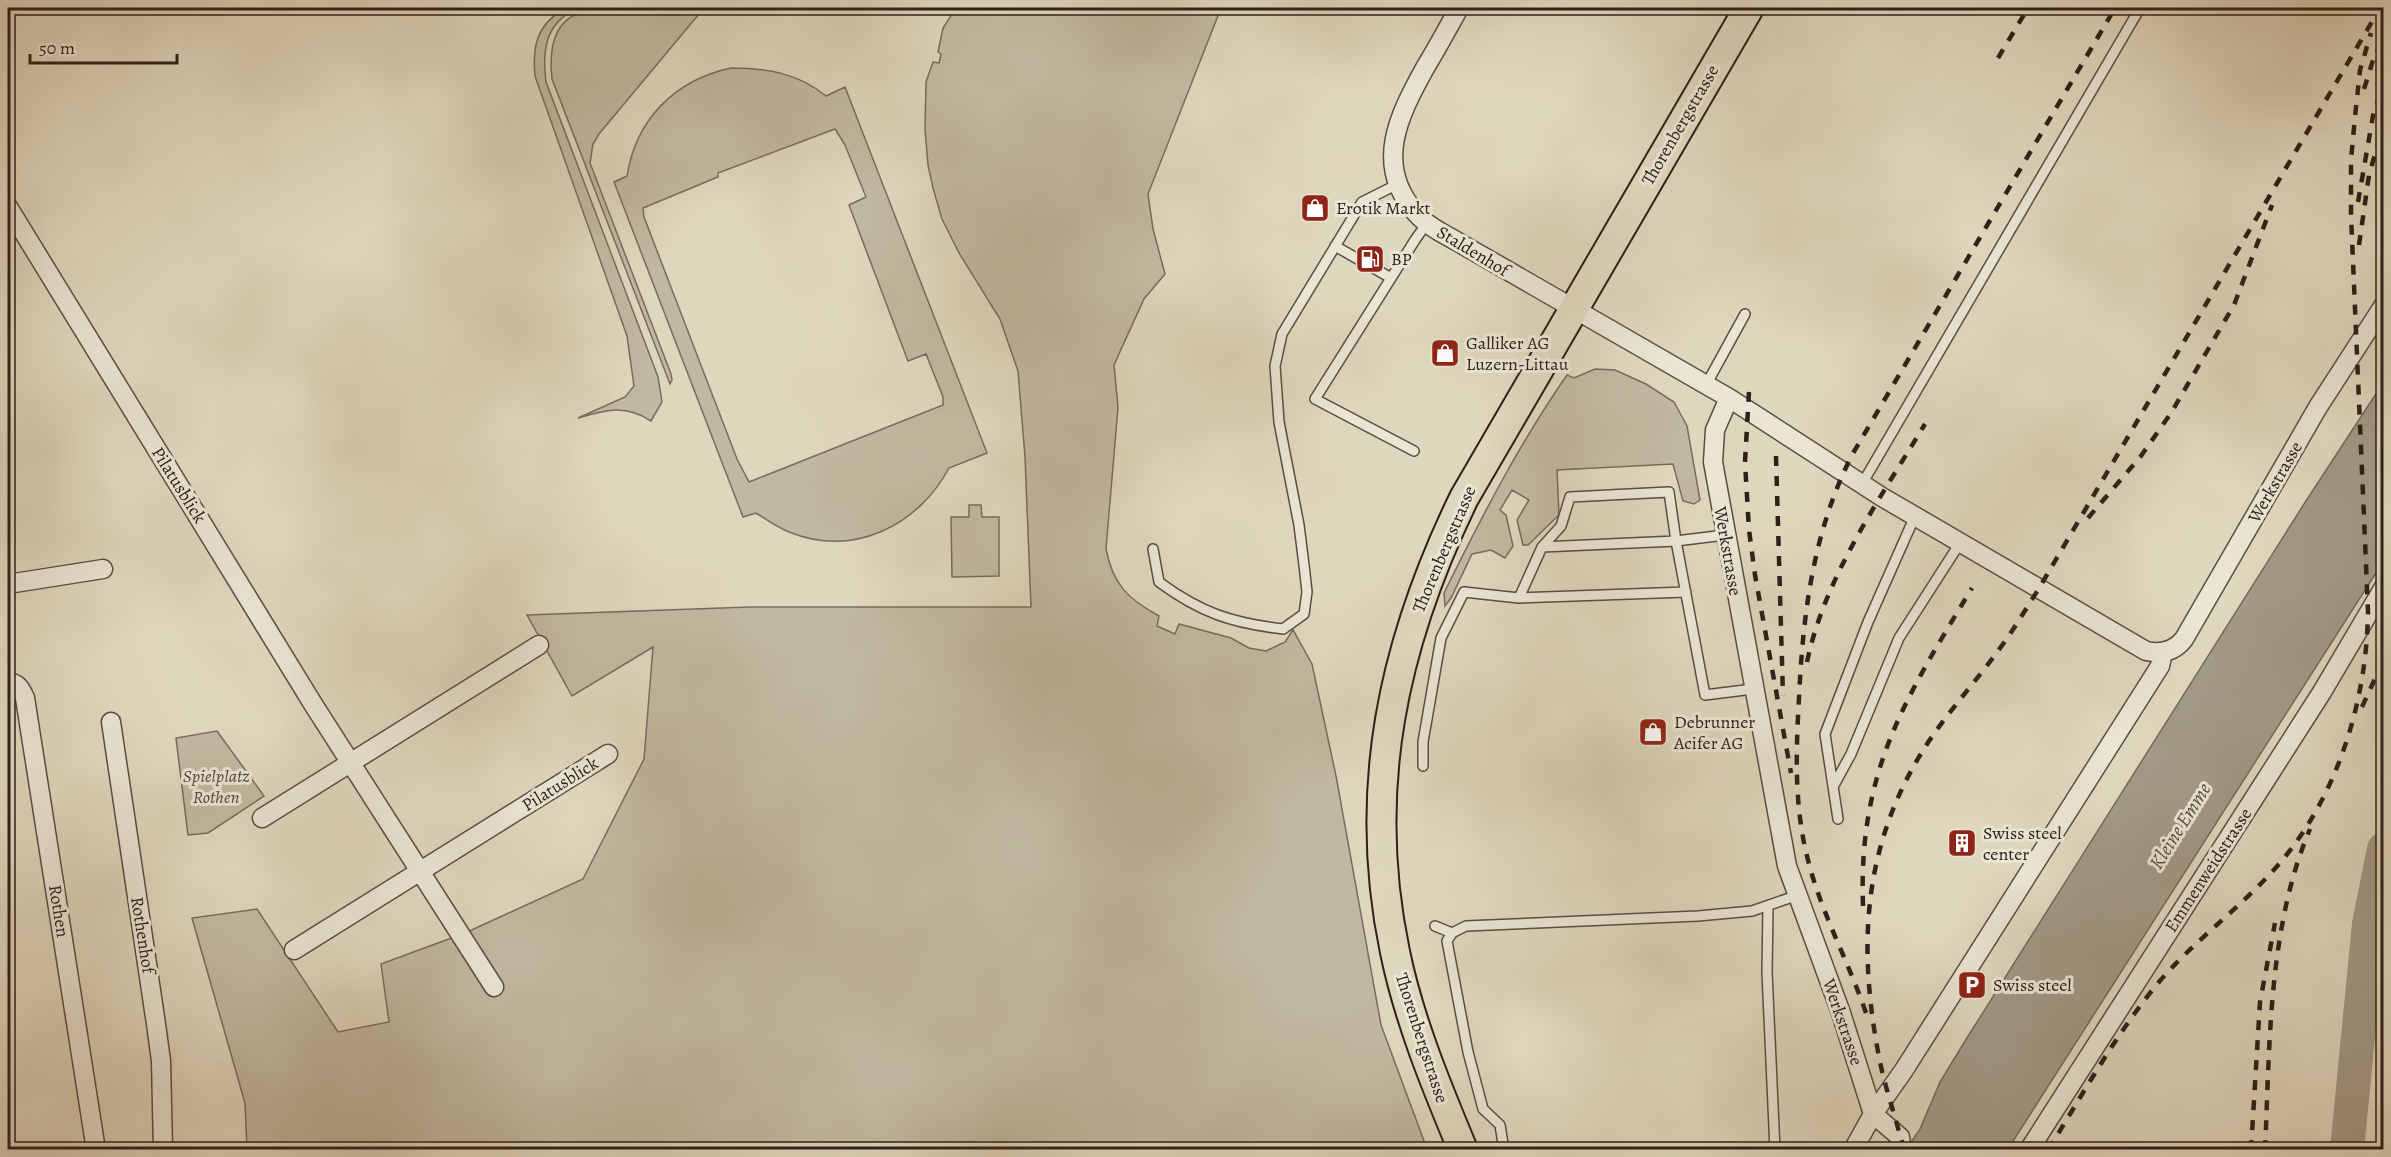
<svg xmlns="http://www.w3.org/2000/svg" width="2391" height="1157" font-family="Alegreya,serif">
	<rect width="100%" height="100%" fill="#dfd7bd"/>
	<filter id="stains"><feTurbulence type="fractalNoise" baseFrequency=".00333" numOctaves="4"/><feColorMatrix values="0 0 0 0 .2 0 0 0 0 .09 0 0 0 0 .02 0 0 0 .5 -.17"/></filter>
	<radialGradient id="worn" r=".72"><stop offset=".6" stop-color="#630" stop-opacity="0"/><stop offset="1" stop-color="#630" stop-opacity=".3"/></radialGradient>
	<!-- green -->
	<path fill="#c1b8a1" stroke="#776c5e" stroke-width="1.5" fill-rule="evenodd" d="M565,8H577C545,24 542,50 546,82L658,377L662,402L651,421C625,404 606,410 578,418L625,397L634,386L627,336L535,76C532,45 537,25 565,8Z
		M596,8H704L599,134L593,144L590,163L671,374L672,380L670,384L552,79C548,42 556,14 596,8Z
		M956,8H1221L1148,194L1153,229L1165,274L1144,299L1114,365L1118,407L1106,549C1113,585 1128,599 1159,616L1157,626L1175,634L1179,624L1231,638L1249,648L1266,651L1285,642L1293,630L1312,664L1336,776L1381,1025L1427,1149H247L245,1103L192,918L257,909L338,1032L389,1022L381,964L465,933L583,879L644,759L653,647L572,696L527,615L750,607H1031L1025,457L1018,371L1000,319L959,253L942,219L933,188L928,165L925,129L926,82L933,62L939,63L941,54L938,52L943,28Z
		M731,68C766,68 798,73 826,96L845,87L987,453L949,468C918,526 853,558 789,532C777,527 767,520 756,513L743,517L614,182L627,176C636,119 675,80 731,68ZM835,129L845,145L866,197L849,205L908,361L926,354L943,397V405L749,482L737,459L644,217L643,208L718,177V173Z
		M1595,369L1615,370L1646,384L1674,402L1687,426L1700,500L1694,504L1683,501L1673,464L1557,470L1559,515L1528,545H1523L1517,520L1529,500L1512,490L1500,510L1506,515L1513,546L1505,558L1491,550L1472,554L1451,598L1445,606L1444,593C1481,518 1519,444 1567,375L1574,378Z
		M969,505H981L982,517H999V576L952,577L951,517H969Z
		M217,731L264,796L208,833L188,835L176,738Z"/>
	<!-- water -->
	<path fill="#a29986" stroke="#73695b" stroke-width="1.5" d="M2383,383V562L2008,1149L1906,1150L1920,1129L1940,1082L1965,1041L2304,504Z"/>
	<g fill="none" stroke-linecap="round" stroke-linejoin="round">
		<!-- river -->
		<path stroke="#a29986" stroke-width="34" d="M2347,1150L2369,924L2384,849"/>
		<!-- lane casing -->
		<g stroke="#5a4e43" stroke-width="12">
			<path id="lane" d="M1335,246L1391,278
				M1706,385L1745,314
				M1414,451L1315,399L1415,240L1427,223
				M1862,484L2140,8
				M1725,535L1676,541L1705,695L1753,689
				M1542,547L1676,541L1669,492L1570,497L1561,526L1542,547L1519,598L1686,592
				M1153,549L1159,582C1201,613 1232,623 1283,629L1304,614L1307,592L1304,565L1299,525L1279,422L1275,366L1282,334L1362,202L1398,184
				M1423,766V742L1441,638L1464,592L1519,598
				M1833,787L1851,754L1899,638L1960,543
				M1838,819L1825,734L1868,622L1915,516
				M1768,906L1767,972L1775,1150
				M1435,926L1452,933
				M1504,1150L1500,1125L1483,1109L1468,1052L1447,941L1452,933L1466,926L1698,916L1752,911L1798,895"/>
		</g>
		<!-- street casing -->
		<g stroke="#5a4e43" stroke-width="21">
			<path id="street" d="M1459,8C1448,28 1437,48 1425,68C1399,115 1373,165 1416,213C1427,226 1444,234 1458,242L1729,398L1882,497L2146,651C2160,654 2174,652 2184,639L2318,407L2384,305
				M8,207L313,704L494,987
				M1729,398L1715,430L1713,462L1787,866L1841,1013L1873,1114
				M8,584L103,569
				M8,682C18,683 21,689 25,698L96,1150
				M111,722L156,1024L161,1061L163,1150
				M262,818L539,645
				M294,950L608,754
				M1873,1114L1900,1137L1902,1150
				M1853,1150L1873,1114L1904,1070L2160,666L2163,652
				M2029,1150L2322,692L2384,587"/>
		</g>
		<!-- primary casing -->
		<g stroke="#2d201a" stroke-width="32">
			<path id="primary" d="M1463,1150C1436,1085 1409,1020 1395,952C1361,790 1393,644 1464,498L1749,8"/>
		</g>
		<!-- lane -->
		<use href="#lane" stroke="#eae5d4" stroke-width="9"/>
		<!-- street -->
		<use href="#street" stroke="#eae5d4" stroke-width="18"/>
		<!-- primary -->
		<use href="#primary" stroke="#dfd7bd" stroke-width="28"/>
		<!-- rail -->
		<path stroke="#2d201a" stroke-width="4.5" stroke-dasharray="10 10" stroke-linecap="butt" d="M1998,58L2028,8
			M2364,89L2374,57L2384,37
			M2358,202L2374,110L2384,86
			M2359,245L2369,175L2384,123
			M1749,392L1745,462L1749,530L1755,575L1791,773
			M1776,456L1783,696
			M2088,518L2141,456L2171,413L2234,305L2272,205
			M1807,662C1825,576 1880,499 1925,424
			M2362,707L2384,659
			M1863,906C1858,771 1905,699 1972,588
			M1866,1013C1848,960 1820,911 1807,856C1794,804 1796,750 1799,698C1803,613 1813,532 1852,455L2115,8
			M1904,1150C1896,1118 1885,1088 1879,1057C1857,943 1863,841 1929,741C1950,710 1976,681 1998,651C2013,631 2025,610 2038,590L2380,8
			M2048,1150C2083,1094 2117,1032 2159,982C2192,943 2235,912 2270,874C2335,805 2367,704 2368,611L2351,215V160L2355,117L2360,70L2371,33
			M2251,1150L2260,1002L2275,923
			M2265,1150C2270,1043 2268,928 2310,829"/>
	</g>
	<!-- icons -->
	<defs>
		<g id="shop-square" transform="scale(1.5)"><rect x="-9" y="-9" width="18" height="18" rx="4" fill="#8f2418" stroke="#eae5d4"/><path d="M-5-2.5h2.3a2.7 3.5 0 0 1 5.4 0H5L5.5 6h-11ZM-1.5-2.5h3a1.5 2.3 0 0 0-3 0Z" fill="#fff"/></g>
		<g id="fuel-square" transform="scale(1.5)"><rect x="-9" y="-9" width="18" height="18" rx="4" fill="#8f2418" stroke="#eae5d4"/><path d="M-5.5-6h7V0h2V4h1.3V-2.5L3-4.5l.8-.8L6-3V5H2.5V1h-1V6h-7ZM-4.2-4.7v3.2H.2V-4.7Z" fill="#fff"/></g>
		<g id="building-square" transform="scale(1.5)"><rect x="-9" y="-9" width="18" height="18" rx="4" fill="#8f2418" stroke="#eae5d4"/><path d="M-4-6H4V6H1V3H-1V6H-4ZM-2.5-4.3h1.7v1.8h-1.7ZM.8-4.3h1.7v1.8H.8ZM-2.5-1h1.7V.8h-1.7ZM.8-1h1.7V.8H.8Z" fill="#fff"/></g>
		<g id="parking-square" transform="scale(1.5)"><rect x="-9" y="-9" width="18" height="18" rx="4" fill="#8f2418" stroke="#eae5d4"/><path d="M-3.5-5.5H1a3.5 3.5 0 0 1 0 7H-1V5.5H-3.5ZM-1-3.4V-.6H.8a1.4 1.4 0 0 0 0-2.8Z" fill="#fff"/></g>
	</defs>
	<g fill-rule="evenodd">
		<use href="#shop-square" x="1315" y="208"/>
		<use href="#fuel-square" x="1370" y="259"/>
		<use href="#shop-square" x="1445" y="353"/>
		<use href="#shop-square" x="1653" y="732"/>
		<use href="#building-square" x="1962" y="843"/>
		<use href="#parking-square" x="1972" y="985"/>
	</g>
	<g text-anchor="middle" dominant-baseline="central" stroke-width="6" stroke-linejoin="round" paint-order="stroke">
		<!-- street labels -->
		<g font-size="18" fill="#2d201a" stroke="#eae5d4">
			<text transform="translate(1680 125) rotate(-60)">Thorenbergstrasse</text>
			<text transform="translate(1473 251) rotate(31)">Staldenhof</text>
			<text transform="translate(2275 482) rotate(-60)">Werkstrasse</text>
			<text transform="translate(179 485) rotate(58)">Pilatusblick</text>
			<text transform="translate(1444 549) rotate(-67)">Thorenbergstrasse</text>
			<text transform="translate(1728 551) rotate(80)">Werkstrasse</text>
			<text transform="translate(560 784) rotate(-32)">Pilatusblick</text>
			<text transform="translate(2208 870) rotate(-57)">Emmenweidstrasse</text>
			<text transform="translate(59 911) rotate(81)">Rothen</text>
			<text transform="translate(143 935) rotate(81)">Rothenhof</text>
			<text transform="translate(1843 1022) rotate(71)">Werkstrasse</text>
			<text transform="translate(1422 1038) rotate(72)">Thorenbergstrasse</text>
		</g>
		<!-- poi labels -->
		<g font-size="18" fill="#2d201a" stroke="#eae5d4" text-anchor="start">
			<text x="1336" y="208">Erotik Markt</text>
			<text x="1391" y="259">BP</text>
			<text x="1466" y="343">Galliker AG<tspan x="1466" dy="21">Luzern-Littau</tspan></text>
			<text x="1674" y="722">Debrunner<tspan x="1674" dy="21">Acifer AG</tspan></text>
			<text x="1983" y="833">Swiss steel<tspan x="1983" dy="21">center</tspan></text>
			<text x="1993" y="985">Swiss steel</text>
		</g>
		<!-- park labels -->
		<g font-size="18" font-style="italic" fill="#52463c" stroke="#eae5d4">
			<text x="216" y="776">Spielplatz<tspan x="216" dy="21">Rothen</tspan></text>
		</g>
		<!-- water labels -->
		<g font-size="20" font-style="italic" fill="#564a40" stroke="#eae5d4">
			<text transform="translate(2180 826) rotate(-58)">Kleine Emme</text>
		</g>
	</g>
	<!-- margin -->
	<rect width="2391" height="1157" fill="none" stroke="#dfd7bd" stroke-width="30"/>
	<rect x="9" y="9" width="2373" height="1139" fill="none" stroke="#2d201a" stroke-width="3"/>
	<rect x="15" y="15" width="2361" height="1127" fill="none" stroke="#2d201a" stroke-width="1.5"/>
	<!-- scale -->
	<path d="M30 54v9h147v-9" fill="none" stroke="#2d201a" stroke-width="3"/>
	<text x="39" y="54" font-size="18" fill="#2d201a" stroke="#eae5d4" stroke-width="4.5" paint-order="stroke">50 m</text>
	<rect width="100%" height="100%" filter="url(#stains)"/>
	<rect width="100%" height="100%" fill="url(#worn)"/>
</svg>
